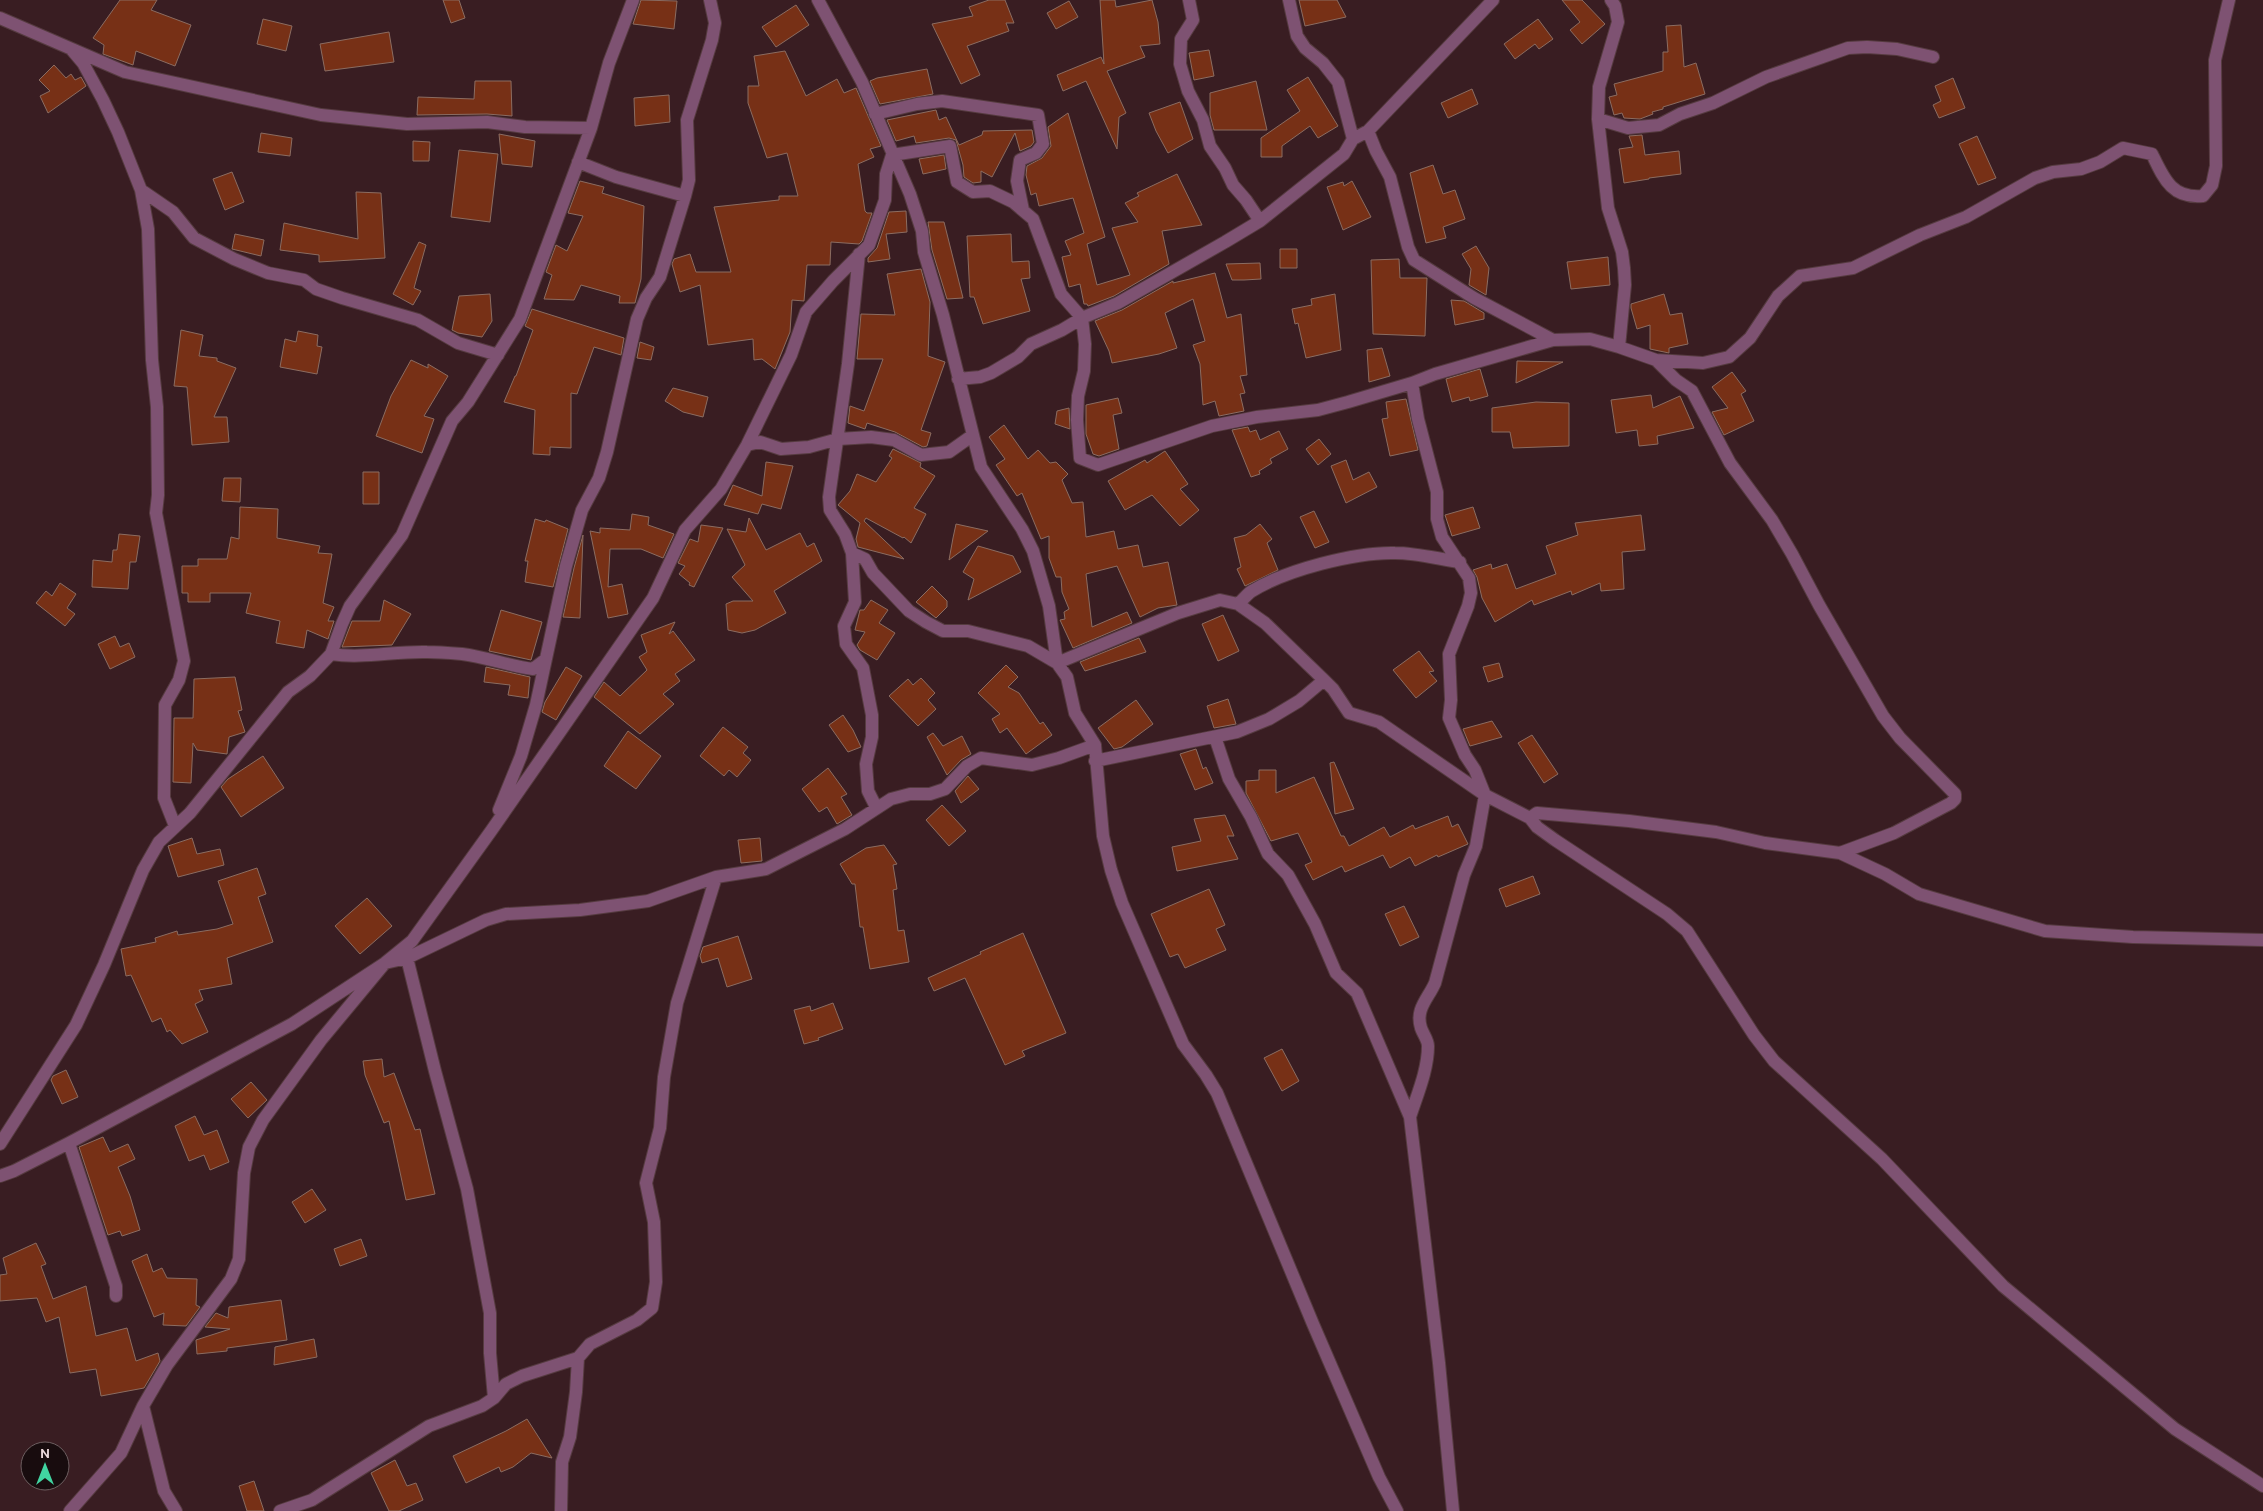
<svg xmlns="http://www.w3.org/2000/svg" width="2263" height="1511" font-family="Overpass,sans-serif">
	<rect width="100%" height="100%" fill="#391d22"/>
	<!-- building -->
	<path fill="#773016" stroke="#8b6c61" d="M120,0H157L151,10L191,25L175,66L136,51L133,65L103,54L104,45L93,38Z
		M443,0H459L465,18L451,23Z
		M641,0L677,1L674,29L633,24Z
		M989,0H1005L1014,23H1006L1009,31L967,46L980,75L961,84L932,24L973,16L969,7Z
		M1100,0H1115L1116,7L1152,0L1158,22L1160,44L1140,46L1145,57L1107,71L1126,113L1119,117L1117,149L1086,81L1063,91L1057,75L1101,57L1104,64Z
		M1299,0H1337L1346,17L1305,26Z
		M1562,0H1582L1605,24L1582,44L1570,30L1580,22Z
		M1069,1L1078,17L1056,29L1047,13Z
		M796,5L809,25L776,47L762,27Z
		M263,19L292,26L286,51L257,44Z
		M1538,19L1553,39L1539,49L1535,44L1515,59L1504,44Z
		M1681,25L1684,67L1696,63L1705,94L1663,107V109L1652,112L1653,114L1640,119L1624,118L1622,113L1614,115L1609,97L1617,95L1614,84L1663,71V52H1668L1666,26Z
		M389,32L394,62L325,71L320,44Z
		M1209,50L1214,76L1194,80L1189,53Z
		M785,51L806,96L837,79L844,93L856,88L881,146L870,149L874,157L858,164L865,211L867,213H872L862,241L859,244L831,242L830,265H807L804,301L792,300L790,332L775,369L762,359L754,360L753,339L708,345L700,285L680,292L672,264L674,259L690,254L696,272H731L714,207L779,200V196H798L787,153L767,158L748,103V86H759L754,56Z
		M54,65L66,78L71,74L75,80L81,77L86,86L48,113L40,96L50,91L39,80Z
		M927,69L933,94L880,104L870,81L877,78Z
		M1308,77L1338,126L1318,138L1310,126L1282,146V157H1261V138L1300,111L1287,90Z
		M1953,78L1965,108L1939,118L1933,105L1941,101L1935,86Z
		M475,81H511L512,116L487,114L417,115L418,97L474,99Z
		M1256,81L1267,130H1214L1210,115V93Z
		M1472,89L1478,104L1448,118L1441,103Z
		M669,95L670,122L635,126L634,98Z
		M1180,102L1193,139L1168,153L1156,131L1149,113Z
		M936,110L939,120L946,117L959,145L982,135L983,131L1032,130L1034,142L1031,146L1020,151L1015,133L992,177L981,171V182L973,183L964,177L963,165L956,140L949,138L916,143L914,136L896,141L887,120Z
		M1068,113L1105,237L1087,244L1097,285L1130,275L1112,228L1138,222L1125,203L1139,196L1137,193L1177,174L1202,225L1162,231L1169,264L1114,296L1088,306L1087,304H1084L1080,284L1069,287L1062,257L1071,255L1065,241L1084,233L1073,198L1039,206L1036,193L1031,195L1026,175L1027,166L1042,158L1051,146L1048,127Z
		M261,133L292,138L290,156L258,152Z
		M499,134L535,141L532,167L502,164Z
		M1642,135L1645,155L1679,151L1681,174L1649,178V179L1624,183L1619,149L1633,147L1629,136Z
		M1977,136L1996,178L1978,185L1959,144Z
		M413,141L430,142L429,161H413Z
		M459,150L498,154L490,222L451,217Z
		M944,155L946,169L923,174L919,159Z
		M1433,165L1443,194L1455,190L1465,219L1443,227L1446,238L1426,243L1410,173Z
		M232,172L244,202L225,210L213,179Z
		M580,181L604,187L602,193L644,206L641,279L635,303H619L620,296L581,285L574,300L544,299L552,275L546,272L556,245L567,251L583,216L568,213Z
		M1352,181L1371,217L1343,230L1327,187L1343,182L1344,186Z
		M356,192L381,193L385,258L319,262V255L280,250L284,223L358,239Z
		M906,211L907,232L886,234L890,259L868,262V258L877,248L889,212Z
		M928,222H944L963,298L947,299L932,250Z
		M235,234L264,240L261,256L232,249Z
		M1011,234L1012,262L1029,261L1030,278L1021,279L1030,311L983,324L974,297H970L967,236Z
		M419,242L426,245L414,288L421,291L413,305L393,294Z
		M1476,246L1489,268L1486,295L1469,285L1471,269L1462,254Z
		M1280,249H1297V268H1280Z
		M1608,257L1610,285L1571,289L1567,262Z
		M1399,259L1400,278H1427L1425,336L1373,334L1371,260Z
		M1260,263L1261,279L1244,280H1232L1226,264Z
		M921,269L930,302L928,356L945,362L921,430L931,433L927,446L923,447L895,432L867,423L865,429L848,423L850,406L864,411L883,359H857L861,314L895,315L887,274Z
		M1215,273L1227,318L1241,314L1247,375L1240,376L1245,393L1240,394L1244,411L1219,416L1215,401L1203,405L1200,364L1193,345L1205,341L1193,299L1165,313L1177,348L1159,354L1112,363L1109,351L1095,321L1122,310L1173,281V283Z
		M490,294L492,321L482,337L458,333L452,330L459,296Z
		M1335,294L1341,350L1306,358L1298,323L1295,324L1292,309L1312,305L1311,299Z
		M1664,294L1670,315L1682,313L1688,344L1669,348V353L1650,349V325L1637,329L1631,308V304Z
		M1451,300L1464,301L1484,313V319L1455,325Z
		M532,309L624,338L621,355L594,347L577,394L571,393V448L550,447V455L533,454L535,410L504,402L515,376H516L533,330L525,326Z
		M181,330L203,335L199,356L217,358V361L236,368L214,417H227L229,442L192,445L187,387L174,386Z
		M298,331L318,335L317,346L322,347L317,374L280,367L285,339L296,342Z
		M640,342L654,347L651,360L637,358Z
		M1382,348L1390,376L1369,382L1367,350Z
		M411,360L428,368V364L448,376L424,416L434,419L422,453L376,436L391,396Z
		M1517,361L1563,362L1516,383Z
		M1480,369L1488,396L1470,401L1469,397L1452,402L1446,379Z
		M1732,372L1746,391L1741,394L1754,421L1724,435L1712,412L1728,408L1712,387Z
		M673,388L708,397L703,417L683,412L665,401Z
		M1651,395L1653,408L1680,396L1694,428L1657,436L1658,444L1639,446L1637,430L1616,433L1611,400Z
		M1118,398L1122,413L1113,415L1119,449L1099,456L1093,454L1086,434V405Z
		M1406,399L1418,450L1390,456L1382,419L1388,418L1386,402Z
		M1536,402L1569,403V446L1513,448L1510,432H1492V408Z
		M1069,408L1070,429L1055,424L1057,411Z
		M1004,425L1028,459L1038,450L1050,463L1056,462L1068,474L1062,480L1072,503L1083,502L1086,537L1114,531L1118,549L1138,545L1143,567L1168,562L1177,605L1158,608L1140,617L1117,566L1086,574L1092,627L1127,612L1132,623L1073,648L1060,620L1065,619L1064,612L1069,609L1062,592L1061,577H1056L1049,558V536L1041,539L1022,493L1017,496L996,465L1005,459L989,437Z
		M1248,427L1250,432L1256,430L1260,440L1279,431L1288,449L1270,459L1272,463L1259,471L1260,474L1251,477L1232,430Z
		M1319,439L1331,454L1318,465L1306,449Z
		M893,449L921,463L920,467L935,476L914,508L926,514L911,543L904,537L903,538L866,518L864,521L904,559L858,547L856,539L860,523L838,505L850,491L857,474L876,482L892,458L889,456Z
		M1165,451L1188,484L1180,489L1199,510L1180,526L1152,495L1125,510L1108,481L1145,460L1147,463Z
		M1346,460L1353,480L1369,472L1377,487L1346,503L1331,466Z
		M766,462L793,466L781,509L762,504L758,514L724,505L733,485L762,496Z
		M363,472H379V504H363Z
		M224,478H241L240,502L222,501Z
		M240,507L278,509L277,538L320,546L318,553L332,554L323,603L334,607L328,621H334L328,639L307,630L304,648L276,643L280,621L246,613L251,593H210V602H188V593H182V566H198V559H227L231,537L239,539Z
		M1473,507L1480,528L1452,536L1445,515Z
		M1314,511L1329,542L1315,548L1300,517Z
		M632,514L649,517L648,525L674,534L663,558L641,549H610L608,587L622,584L628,614L608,618L590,531L600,533V528L630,530Z
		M1641,515L1645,550L1622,552L1624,589L1601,591L1600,583L1572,595L1571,591L1534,605L1532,600L1495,622L1482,598L1477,577L1473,570L1491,564L1492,569L1507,564L1516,589L1556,574L1546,546L1578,535L1575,523Z
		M749,518L766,550L800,533L807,547L814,543L822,561L774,591L786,613L755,630L742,633L728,630L726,604L733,601H753L732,577L745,565L727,529L746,532Z
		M535,519L545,522L546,520L568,529L553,587L525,582L528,561H525Z
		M956,524L988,531L949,560L953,538Z
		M1260,524L1272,539L1267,543L1278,570L1245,586L1237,569L1241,567L1234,538L1246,535Z
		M701,525L723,528L694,587L689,585L690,583L679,574L685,566L678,563L690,539L698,542Z
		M119,534L140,536L136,562H130L128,589L92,587L93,560L112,562L113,550H117Z
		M583,535L580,618L563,617L574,568Z
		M978,546L1013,556L1021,572L968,600L974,579L963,572Z
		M60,583L76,594L67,608L75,614L65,626L36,603L46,591L52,596Z
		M932,586L947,601V607L936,618L916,602Z
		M384,600L411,614L392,645L342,647L352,621H380Z
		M871,600L888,610L879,623L895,633L877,660L860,650L857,645L865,632L855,630L860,610H864Z
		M501,610L542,622L531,660L489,651Z
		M1223,615L1239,651L1218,661L1202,624Z
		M675,622L669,634L673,631L695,660L675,674L680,681L663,694L674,704L640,734L594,697L604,682L620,696L647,670L639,657L647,652L641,635Z
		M115,636L120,647L129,643L135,657L110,669L98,644Z
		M1139,638L1146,652L1085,671L1080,662Z
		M1419,651L1434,671L1429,672L1437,681L1416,698L1393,670Z
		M1499,663L1503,677L1488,682L1483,667Z
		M1006,665L1018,677L1008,687L1019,693L1040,724L1043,722L1052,735L1026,754L1007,728L1000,733L992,719L1000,714L978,693Z
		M486,667L530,677L528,698L508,695L510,685L484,682Z
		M566,667L582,676L556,720L542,712L545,702Z
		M235,677L242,710L238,711L245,732L229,737L227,754L197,750L193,743L191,783L173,782L174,718H193L194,679Z
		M921,678L935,693L928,700L936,709L918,726L889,696L908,679L913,685Z
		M1228,699L1236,724L1214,728L1207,706Z
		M1136,700L1153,724L1122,747L1114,749L1098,728Z
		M843,715L853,730L861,747L848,752L829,725Z
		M1492,721L1502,737L1470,746L1463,729Z
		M723,727L748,747L743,753L751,760L737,777L729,770L724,776L700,756Z
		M628,731L661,756L636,789L604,766Z
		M933,733L943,746L962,736L971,754L961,760L947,775L927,737Z
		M1532,735L1558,774L1544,783L1518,743Z
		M1196,749L1203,769L1206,767L1213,783L1195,790L1180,754Z
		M263,756L284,788L241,817L221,787L228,779Z
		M1334,762L1354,809L1335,814L1330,763Z
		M828,768L847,794L841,797L852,815L837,824L827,807L819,812L802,789Z
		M1259,770H1276V793L1314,777L1341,836H1344L1349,846L1384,827L1390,837L1413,825L1415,829L1448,816L1452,827L1458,824L1468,844L1438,857L1437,855L1415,866L1410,857L1390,868L1383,855L1345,872L1342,866L1313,880L1305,865L1312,862L1298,833L1271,841L1246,793V781L1259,780Z
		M968,776L979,789L961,803L955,791Z
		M942,805L966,831L949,846L926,820Z
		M1225,815L1234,836H1227L1238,859L1177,871L1172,847L1201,841L1194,819Z
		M192,838L197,854L220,849L224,865L178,877L168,846Z
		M760,838L762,861L741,863L738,840Z
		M884,845L897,864L893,865L897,889L893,890L898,931L904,930L909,962L870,969L863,927H860L855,884H852L840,864L866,848Z
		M257,868L266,894L258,897L273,942L227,958L232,984L199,990L203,1000L195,1004L208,1032L182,1044L170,1030L167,1032L161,1018L152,1022L131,975L126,976L121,949L156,942L155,938L177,931L178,935L217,929L233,924L218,881Z
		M1533,876L1540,894L1506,907L1499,889Z
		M1209,889L1225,925L1216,929L1226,950L1185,968L1178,954L1170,957L1151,914Z
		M367,898L392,926L360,954L335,926Z
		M1404,906L1419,937L1400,946L1385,914Z
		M1023,933L1066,1033L1022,1051L1025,1056L1005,1065L965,978L934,991L928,978L981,954L980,952Z
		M738,936L752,979L727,987L718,958L702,963L700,956L703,947Z
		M833,1003L843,1029L818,1038L819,1040L804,1044L794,1010L810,1006L811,1011Z
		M1282,1049L1299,1081L1282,1091L1264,1058Z
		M382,1059L384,1077L394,1073L415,1130L420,1129L435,1194L406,1200L389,1121L384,1123L365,1075L363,1061Z
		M66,1070L78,1097L62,1104L51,1080L53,1076Z
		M251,1082L267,1100L248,1118L231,1099Z
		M195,1116L204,1135L217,1130L229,1162L210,1170L204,1155L189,1161L175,1126Z
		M103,1137L110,1152L128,1144L135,1159L118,1167L130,1196L140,1230L122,1236L120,1231L108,1235L79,1147Z
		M312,1189L326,1210L305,1223L292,1202Z
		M361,1239L367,1256L340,1266L334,1249Z
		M36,1243L46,1264L41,1266L53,1299L86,1286L96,1336L127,1328L136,1361L158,1353L160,1361L144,1388L101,1396L96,1369L70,1373L59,1317L46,1322L37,1298L0,1301V1275L7,1274L3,1258Z
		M147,1254L153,1272L162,1268L167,1278L197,1279L196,1305L200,1307L186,1326L163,1325L164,1313L154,1317L132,1261Z
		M281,1300L287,1340L227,1348V1351L197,1354L196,1340L230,1329L205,1327L216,1313L228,1318L229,1307Z
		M314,1339L317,1357L274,1365L275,1347Z
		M527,1419L552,1458L531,1453L513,1467L501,1472L499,1467L466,1483L453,1456L506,1431Z
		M395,1460L407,1486L416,1483L423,1500L399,1511H389L371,1473Z
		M254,1481L264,1511H247L239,1486Z"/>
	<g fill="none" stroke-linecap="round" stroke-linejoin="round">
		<!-- street casing -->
		<g stroke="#563b40" stroke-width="14">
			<path id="street" d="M818,0L862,82L910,194L922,231L924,252L943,315L981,467L1022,529L1033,551L1049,606L1057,663L1067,677L1075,713L1095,745L1103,836L1111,870L1122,903L1183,1044L1206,1075L1217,1093L1313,1324L1379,1477L1397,1511
				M1189,0L1193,20L1181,39L1180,64L1188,91L1203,120L1210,146L1225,168L1233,185L1246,200L1260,221
				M1289,0L1297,36L1305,48L1323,63L1338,82L1353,139
				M1611,0L1615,6L1618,22L1599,87L1598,119L1608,208L1622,252L1624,268L1625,285L1619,347
				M0,18L125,72L321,115L407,124L487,122L525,127L591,128
				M72,50L83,63L103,100L118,132L141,190L148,229L152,360L157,407L158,495L156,513L184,661L179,680L165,705L164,798L175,826
				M875,114L917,104L942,101L1038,115L1043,144L1036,153L1020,160L1017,181L1023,210
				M1598,119L1628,128L1659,125L1680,114L1713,103L1766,77L1848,48L1867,47L1897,49L1933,57
				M1368,131L1376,151L1390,177L1408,247L1414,260L1474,298L1553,340
				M578,162L616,177L685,196
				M141,190L173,212L194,238L234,259L268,273L304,280L316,289L342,298L418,320L458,343L498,355
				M859,254L848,364L829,497L830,510L845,534L852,553L855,602L844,626L846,644L863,668L872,715V737L866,764L868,791L876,807
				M1656,360L1676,380L1692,391L1730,463L1772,520L1792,554L1819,605L1883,716L1900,738L1955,794V799L1951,803L1894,833L1840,853
				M958,379L980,377L991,373L1018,357L1031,344L1062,330L1082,318L1118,303L1225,242L1260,221L1344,154L1353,139L1368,131L1493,0
				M747,445L760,442L781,449L809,447L838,439L871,437L894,440L921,455L949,452L973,435
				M852,553L865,559L873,573L909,611L926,622L943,631H968L1028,646L1057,663L1178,613L1220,600L1238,604L1265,623L1324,680L1333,689L1349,713L1379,722L1485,795L1530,818L1537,827L1555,840L1667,914L1687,931L1754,1035L1774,1061L1882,1159L2003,1286L2175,1429L2263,1486
				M1238,604C1243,600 1247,594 1252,591C1286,570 1355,552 1395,553C1416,553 1439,559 1460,562
				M331,654C363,659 394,651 427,652C438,652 450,653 462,654C486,657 509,666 533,669L546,659
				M1215,737L1229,779L1251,817L1268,854L1288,875L1315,924L1336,973L1357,993L1410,1117L1439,1363L1453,1511
				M1095,761L1237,732L1269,719L1299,701L1324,680
				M499,810L521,756L536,705L566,566L582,510L599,478L607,452L637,319L646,298L660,277L685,196L689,180L687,120L712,40L715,23L710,0
				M1530,818L1537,813L1629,821L1716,832L1765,843L1840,853L1885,874L1919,894L2045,931L2133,937L2263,940
				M407,958L435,1071L467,1189L490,1313V1353L494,1398
				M1410,1117C1417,1095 1428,1070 1428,1046C1428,1040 1423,1034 1421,1028C1415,1009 1428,999 1435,983L1464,875L1476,846L1485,795L1475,770L1465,755L1449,718L1451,700L1449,654L1468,606L1471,593L1469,578L1442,537L1437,519V492L1418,419L1412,383
				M69,1143L116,1286V1296
				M0,1144L76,1025L104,965L143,870L159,842L190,813L288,692L310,676L331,654L342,624L350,606L402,535L452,421L468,402L520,319L591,128L609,63L633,0
				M0,1176L14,1171L69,1143L292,1024L385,963L412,941L491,831L653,598L685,530L721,489L747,445L791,355L806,312L833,281L869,245L885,200L886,174L892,155L950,146L957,182L973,192L990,191L1013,202L1033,219L1061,294L1082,318L1085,344L1084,371L1078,396L1077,420L1080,458L1098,465L1212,426L1257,417L1318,410L1348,402L1412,383L1435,374L1553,340L1590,339L1619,347L1656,360L1703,363L1729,357L1750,338L1778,296L1800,276L1853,268L1920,235L1966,217L2035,178L2053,172L2081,169L2100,162L2123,148L2152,154C2164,179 2172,199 2203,196L2212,185L2216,166L2215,60L2229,0
				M143,1406L164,1491L176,1511
				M70,1511L121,1453L143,1406L167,1365L231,1279L239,1259L244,1173L249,1147L263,1120L321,1040L385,963L407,958L486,920L506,914L580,910L648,901L716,877L766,869L845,829L891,799L910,794H930L945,789L967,766L981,758L1032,765L1059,758L1095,745
				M280,1511L312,1500L429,1426L482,1406L494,1398L506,1384L522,1376L578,1358L590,1344L637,1320L652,1308L656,1282L654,1222L646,1183L660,1128L664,1077L677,1003L716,877
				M561,1511L562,1462L570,1437L576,1392L578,1358"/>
		</g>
		<!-- street -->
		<use href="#street" stroke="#7e5272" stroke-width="12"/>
	</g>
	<!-- north arrow -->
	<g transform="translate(45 1466)"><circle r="24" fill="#180c0e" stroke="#6d5e60"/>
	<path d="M0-4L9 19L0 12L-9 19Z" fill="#41d4a1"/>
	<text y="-8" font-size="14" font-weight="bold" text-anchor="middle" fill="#ecd9dc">N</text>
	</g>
</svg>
